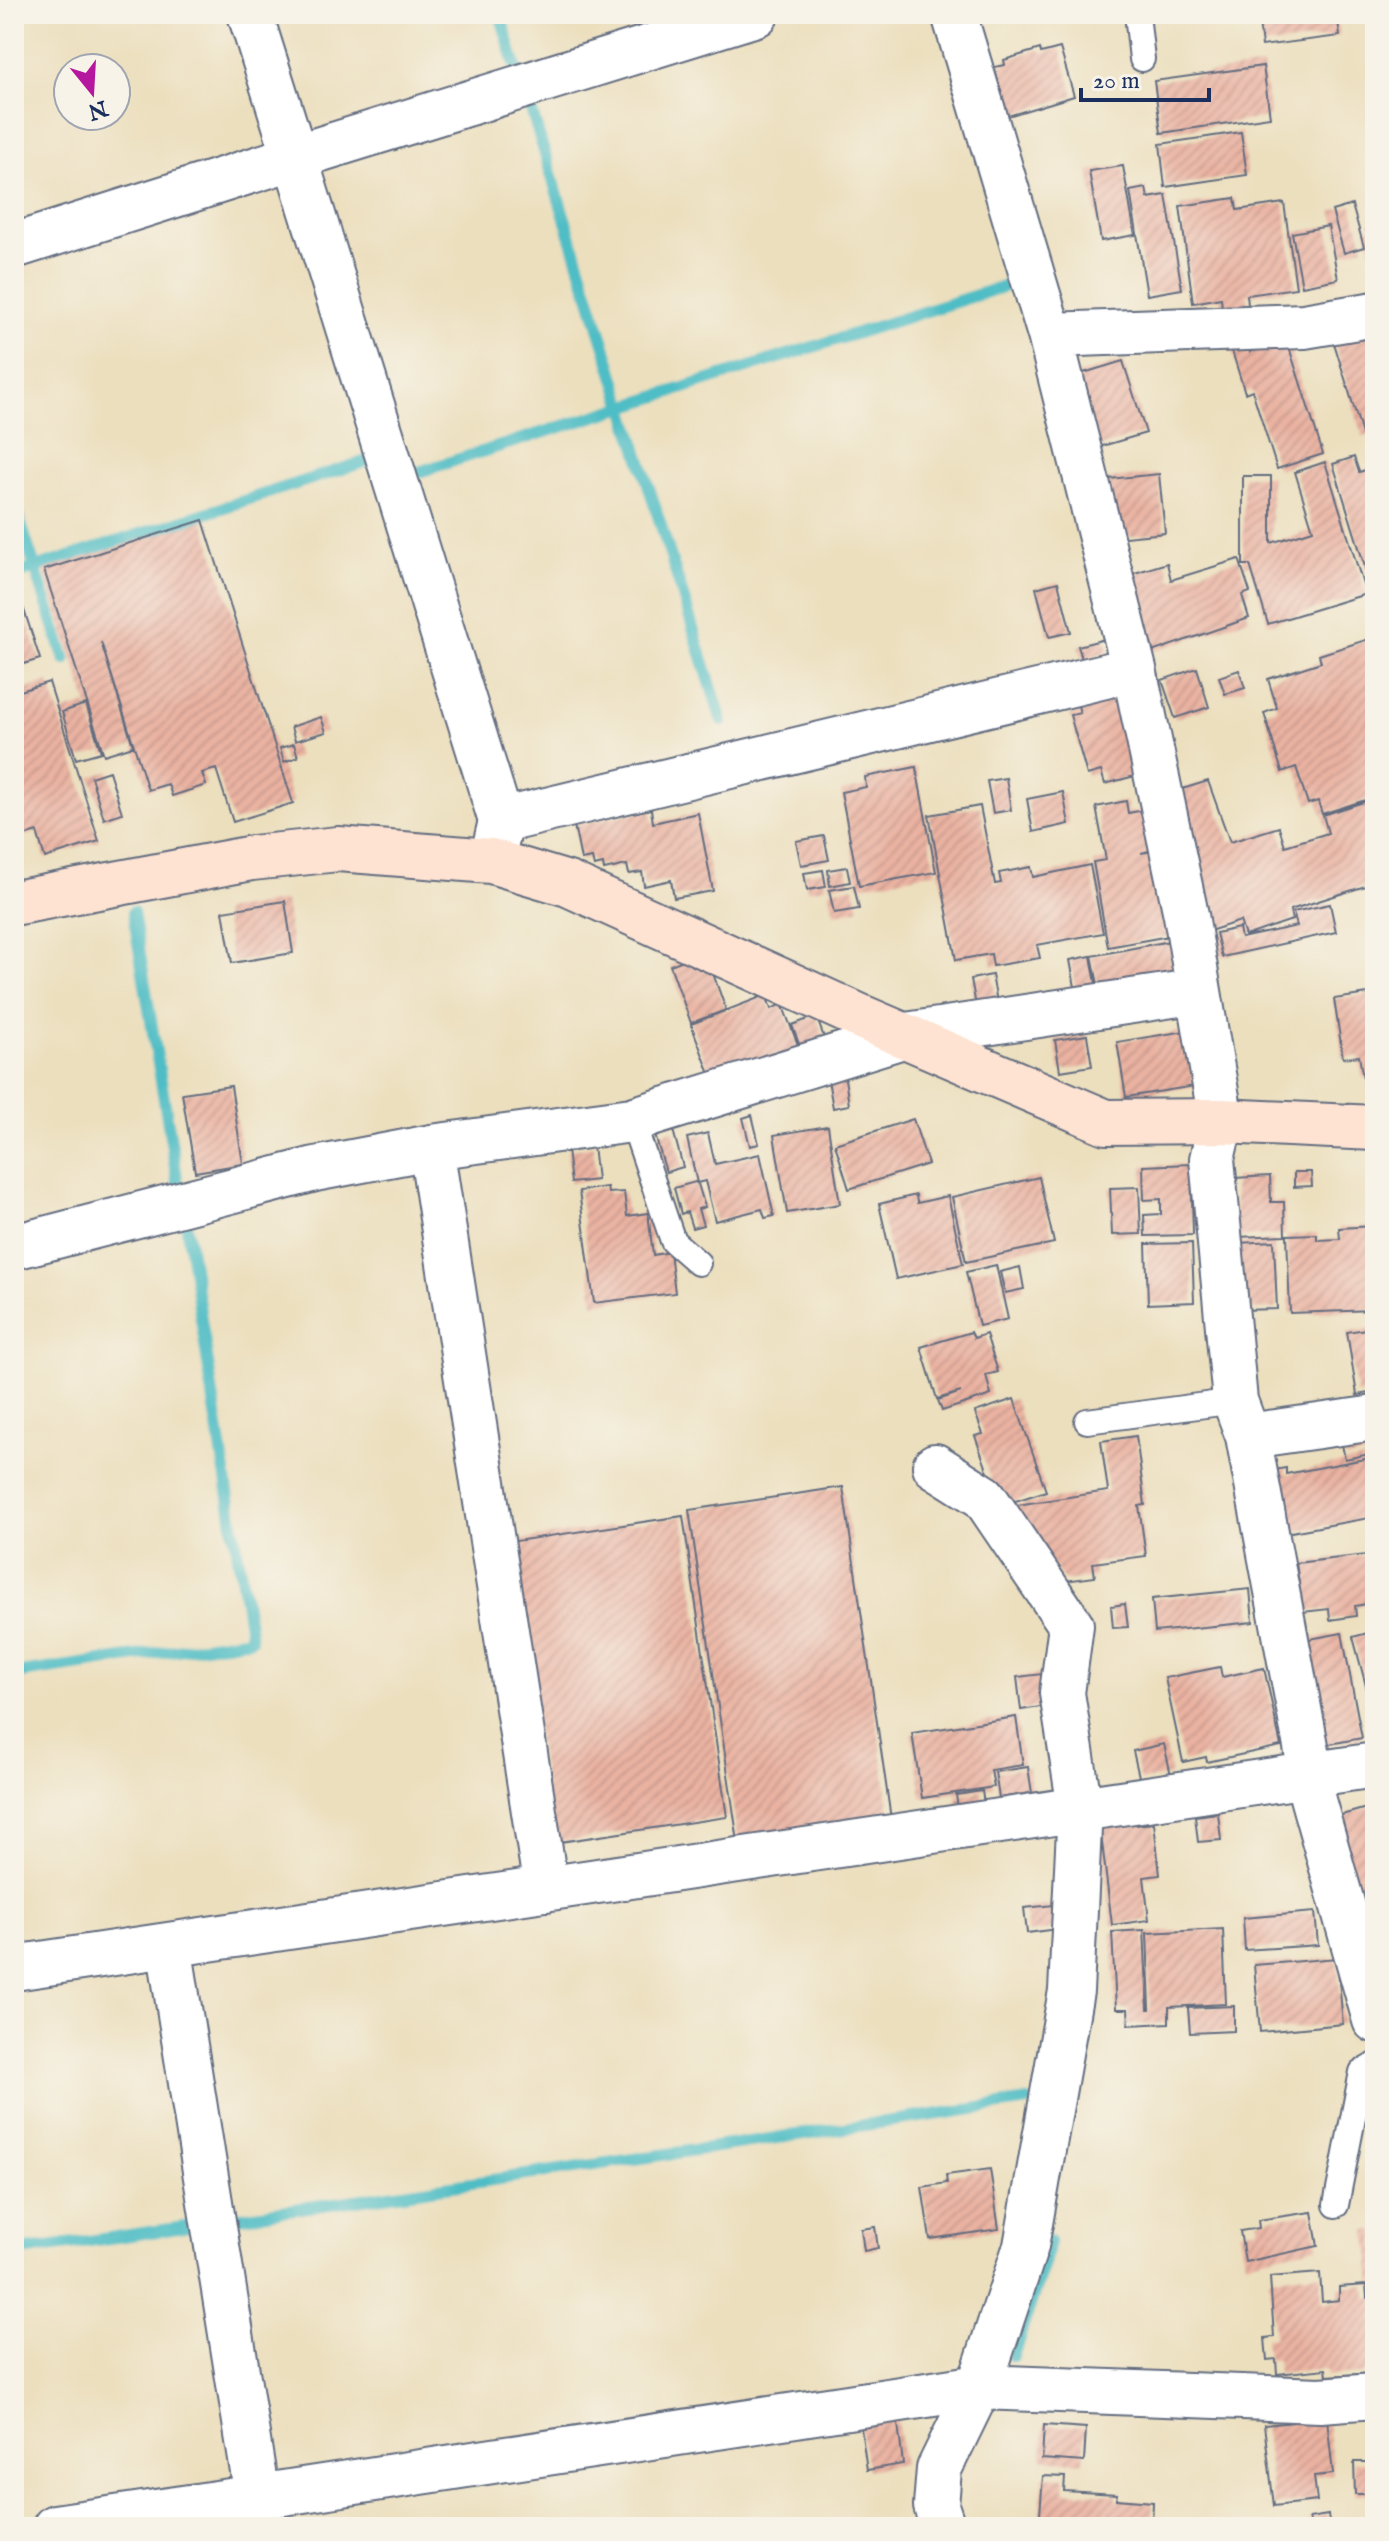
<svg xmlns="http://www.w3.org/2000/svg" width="1389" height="2541" font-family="'IM FELL English',serif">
	<defs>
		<pattern id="building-hatch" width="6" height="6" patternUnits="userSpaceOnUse" patternTransform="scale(2)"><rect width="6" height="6" fill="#eab2a1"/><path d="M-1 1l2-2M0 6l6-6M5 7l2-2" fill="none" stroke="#c8998d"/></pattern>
	</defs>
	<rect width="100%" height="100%" fill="#f7f3e8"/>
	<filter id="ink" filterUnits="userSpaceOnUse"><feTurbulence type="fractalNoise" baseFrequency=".0125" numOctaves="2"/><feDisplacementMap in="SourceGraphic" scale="16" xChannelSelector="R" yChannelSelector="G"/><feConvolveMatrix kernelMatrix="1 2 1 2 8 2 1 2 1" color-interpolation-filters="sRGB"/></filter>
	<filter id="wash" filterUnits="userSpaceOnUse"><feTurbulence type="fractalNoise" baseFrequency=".006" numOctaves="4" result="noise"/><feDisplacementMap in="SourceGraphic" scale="32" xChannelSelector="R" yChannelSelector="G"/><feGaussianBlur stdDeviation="1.8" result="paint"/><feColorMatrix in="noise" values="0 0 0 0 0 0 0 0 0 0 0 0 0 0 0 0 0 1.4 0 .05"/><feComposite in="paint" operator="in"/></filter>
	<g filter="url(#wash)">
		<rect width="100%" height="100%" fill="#ecdfbe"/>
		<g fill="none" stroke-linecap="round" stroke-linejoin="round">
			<!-- stream -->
			<path stroke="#4fbdc5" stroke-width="12" d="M500,14L518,74
				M528,100L722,721
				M406,476L1018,282
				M14,503L65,660
				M14,575L373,459
				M133,912L179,1190
				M14,1674L251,1639L185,1216
				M227,2219L1028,2101
				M14,2252L198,2225
				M1013,2356L1045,2260L1049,2241"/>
		</g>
		<g id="blocks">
			<!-- building -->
			<path fill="url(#building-hatch)" d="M1258,14H1337L1340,36L1262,46Z
				M1060,48L1074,96L1008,116L994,67L1005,65L1004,60L1040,49L1041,53Z
				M1263,66L1270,117L1161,133L1154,81Z
				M1241,132L1247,175L1165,187L1160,144Z
				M1123,166L1135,235L1101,241L1089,171Z
				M1146,188L1148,198L1166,195L1182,289L1147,295L1130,191Z
				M1235,198L1237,210L1284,203L1296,288L1247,295L1248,305L1222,308L1221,298L1193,303L1180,206Z
				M1352,205L1364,247L1344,253L1332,211Z
				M1328,226L1338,279L1302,286L1292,233Z
				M1375,226V258H1374L1366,229Z
				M1375,330V433L1363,437L1334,343Z
				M1287,341L1323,454L1277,469L1252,390L1245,393L1232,351L1248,346L1250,352Z
				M1123,361L1146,433L1099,447L1077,375Z
				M1354,457L1359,472L1369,469L1375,488L1374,596L1333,464Z
				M1325,462L1366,594L1268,624L1250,565H1243V476H1271V543L1313,530L1295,472Z
				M1159,474L1165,533L1115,538L1109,479Z
				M203,520L293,803L233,822L216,769L202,773L206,785L172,796L168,784L148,790L101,642L133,746L104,755L44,570Z
				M1239,559L1250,592L1242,595L1249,618L1149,653L1125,576L1167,563L1171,580Z
				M14,579L40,659L14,667Z
				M1058,582L1071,632L1049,637L1036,588Z
				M1375,637V797L1322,814L1318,801L1308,804L1296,767L1282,772L1264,713L1277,708L1268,679L1321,662L1319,655Z
				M1105,639L1108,652L1082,659L1078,646Z
				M1197,668L1209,707L1175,718L1162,680Z
				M1239,670L1245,688L1225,694L1219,677Z
				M49,682L99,841L45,858L37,832L15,839L14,835V693Z
				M1119,690L1142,774L1105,784L1101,771L1087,775L1070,715L1080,713L1077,702Z
				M86,704L101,752L76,759L62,712Z
				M321,717L326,732L295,741L291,727Z
				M294,744L298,757L284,762L280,748Z
				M916,767L936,872L859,886L841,792L866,787L865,777Z
				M109,771L122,813L104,819L91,777Z
				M1006,778L1011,810L993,813L987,781Z
				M1208,781L1230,842L1279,827L1285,846L1328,833L1323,815L1373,799L1375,883L1290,910L1292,920L1245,936L1240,921L1210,931L1176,791Z
				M1063,792L1069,824L1033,832L1027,799Z
				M1126,801L1128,813L1155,808L1162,848L1141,853L1164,849L1180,934L1108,947L1093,862L1106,860L1096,807Z
				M980,806L995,884L1001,883L999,873L1031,867L1033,877L1090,865L1103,933L1037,945L1040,958L993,966L991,954L956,960L929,815Z
				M651,809L653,823L698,813L713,891L674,898L671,880L644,886L642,872L629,874L627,865L604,870L603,864L594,866L592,858L581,860L574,825Z
				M824,836L829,860L801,865L796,841Z
				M847,867L850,882L830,886L828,870Z
				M823,870L826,887L807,890L804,873Z
				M854,886L859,909L834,913L829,890Z
				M285,901L293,953L232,963L223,911Z
				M1330,904L1336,932L1222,957L1216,933L1239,928L1241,938L1297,926L1293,912Z
				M1175,940L1182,979L1100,994L1092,956Z
				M694,956L699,969L710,965L726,1010L691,1023L670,965Z
				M1091,956L1098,994L1077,998L1070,960Z
				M992,975L997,1002L976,1006L971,979Z
				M1375,993V1077L1363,1078L1359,1056L1343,1058L1334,999Z
				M766,995L771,1009L782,1004L800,1050L713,1082L691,1024Z
				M816,1016L825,1040L801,1049L792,1025Z
				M1186,1031L1195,1086L1126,1097L1117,1042Z
				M1087,1035L1092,1066L1060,1071L1055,1040Z
				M844,1072L849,1105L833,1108L827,1074Z
				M231,1086L243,1164L195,1172L182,1093Z
				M752,1115L759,1144L750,1146L743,1118Z
				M913,1119L928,1164L849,1189L835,1144Z
				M828,1126L840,1204L787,1213L774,1135Z
				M673,1130L683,1167L666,1172L655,1135Z
				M708,1133L715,1164L760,1154L774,1216L765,1218L762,1209L715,1221L705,1181L697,1183L687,1138Z
				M593,1146L597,1180L571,1183L567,1150Z
				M1191,1164L1193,1235L1145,1236L1144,1215L1161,1214V1199L1144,1200L1143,1166Z
				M1294,1172H1311L1312,1186L1294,1187Z
				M1270,1176L1271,1202H1284L1285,1235L1236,1237L1234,1178Z
				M1039,1177L1054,1243L966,1262L952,1197Z
				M695,1182L698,1184L705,1207L698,1209L703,1225L692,1228L687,1212L681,1214L674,1188Z
				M607,1187L608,1193L624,1192L627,1216L648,1213L653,1255L670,1252L675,1293L594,1303L579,1191Z
				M1139,1187L1141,1234L1112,1235L1110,1188Z
				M916,1195L917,1203L948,1196L963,1264L896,1279L879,1204Z
				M1374,1226L1375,1310L1290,1313L1287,1235L1317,1234V1240L1340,1239L1339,1228Z
				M1274,1241L1277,1309L1241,1310L1238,1243Z
				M1192,1243L1194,1302L1148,1304L1146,1244Z
				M996,1265L1008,1319L979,1326L966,1272Z
				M1020,1267L1024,1289L1005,1293L1000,1272Z
				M1372,1328L1375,1341V1392L1357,1395L1347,1332Z
				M971,1332L974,1338L986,1334L998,1372L986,1375L991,1395L942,1411L938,1400L961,1392L937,1399L921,1347Z
				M1014,1399L1046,1491L1000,1506L975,1436L983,1434L975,1412Z
				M1375,1429V1453L1345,1459L1340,1435Z
				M1136,1436L1145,1505L1139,1506L1146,1556L1093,1563L1095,1577L1065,1581L1004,1507L1108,1491L1101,1441Z
				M1375,1457V1517L1280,1534L1268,1471L1286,1468V1474Z
				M843,1487L891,1819L738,1842L689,1510Z
				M683,1516L727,1817L553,1843L509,1542Z
				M1366,1555L1372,1603L1355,1606L1356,1616L1330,1620L1329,1609L1303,1612L1296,1563Z
				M1250,1589L1253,1622L1155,1632L1152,1599Z
				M1125,1604L1128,1627L1113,1628L1111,1606Z
				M1375,1631V1715L1374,1716L1353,1637Z
				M1342,1633L1362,1738L1319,1746L1299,1641Z
				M1220,1667L1222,1677L1264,1668L1281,1746L1207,1762L1206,1757L1183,1762L1165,1678Z
				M1042,1674L1047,1706L1021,1710L1017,1677Z
				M1016,1717L1023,1765L991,1770L994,1787L922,1798L912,1733Z
				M1164,1744L1171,1775L1140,1781L1133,1751Z
				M1028,1767L1032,1793L999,1798L995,1772Z
				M982,1791L984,1804L958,1808L956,1795Z
				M1370,1807L1375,1824V1898L1356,1904L1331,1818Z
				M1136,1812L1137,1825L1154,1823L1160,1875L1144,1877L1149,1920L1112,1925L1099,1817Z
				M1218,1813L1221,1840L1198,1842L1195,1816Z
				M1054,1905L1057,1929L1027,1933L1024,1908Z
				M1315,1912L1318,1945L1245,1950L1243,1918Z
				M1223,1929L1226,2004L1169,2007V2023L1129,2025L1128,2009H1116L1112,1932L1144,1930L1148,2009H1150L1147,1933Z
				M1337,1958L1343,2024L1260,2032L1254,1965Z
				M1234,2006V2031L1190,2033L1188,2008Z
				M990,2169L999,2229L930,2239L922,2187L947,2183L946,2175Z
				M1312,2212L1318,2246L1245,2262L1240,2231L1259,2228L1258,2220Z
				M875,2227L878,2248L864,2251L861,2229Z
				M1367,2230H1375V2286H1372Z
				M1320,2273L1322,2302L1339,2300V2287L1366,2285L1367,2298L1375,2297V2373L1327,2376L1326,2369L1277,2374L1276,2359L1267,2360L1265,2338L1274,2337L1270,2277Z
				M897,2416L903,2464L867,2470L860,2421Z
				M1327,2419L1333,2474L1314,2476L1317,2501L1274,2506L1264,2425Z
				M1044,2425L1086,2428L1084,2462L1042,2459Z
				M1354,2462H1375V2512H1369L1368,2494H1355Z
				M1043,2476L1065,2477L1064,2491L1117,2494L1116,2499L1153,2502L1152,2527H1039Z
				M1328,2515L1330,2527H1311L1309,2518Z"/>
		</g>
	</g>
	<g filter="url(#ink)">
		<use href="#blocks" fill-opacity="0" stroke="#646d80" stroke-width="2"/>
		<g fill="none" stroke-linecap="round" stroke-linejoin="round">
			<!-- lane casing -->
			<g stroke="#646d80" stroke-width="28">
				<path id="lane" d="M1137,14L1142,59
					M632,1120L673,1241L698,1263
					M1087,1421L1235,1401
					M1336,2205L1362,2072L1375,2065"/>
			</g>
			<!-- street casing -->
			<g stroke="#646d80" stroke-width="48">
				<path id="street" d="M954,14L1050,335L1134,669L1186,915L1221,1121L1212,1159L1235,1401L1248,1436L1311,1773L1312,1797L1375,2020
					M14,246L295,157L250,14
					M1050,335L1304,326L1375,314
					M501,821L295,157L756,14
					M494,851L501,821L1134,669
					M14,1247L315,1169L431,1147
					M1248,1436L1375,1418
					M935,1466L984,1497L1071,1625L1062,1693L1080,1808L1071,1991L1026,2246L979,2387L939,2469L936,2506L943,2527
					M546,1889L431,1147L632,1120L906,1035L1199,991
					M14,1968L1375,1765
					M257,2497L979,2387L1320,2400L1375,2396
					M55,2527L257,2497L169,1945"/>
			</g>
			<!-- secondary casing -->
			<g stroke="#646d80" stroke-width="48">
				<path id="secondary" d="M14,903L252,858L338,849L491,861L568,884L861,1017L1106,1122L1221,1121L1375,1128"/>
			</g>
			<!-- lane -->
			<use href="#lane" stroke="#fff" stroke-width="24"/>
			<!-- street -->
			<use href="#street" stroke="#fff" stroke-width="44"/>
			<!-- secondary -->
			<use href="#secondary" stroke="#fee3d2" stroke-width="44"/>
		</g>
	</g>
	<!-- margin -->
	<rect width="1389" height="2541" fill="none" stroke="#f7f3e8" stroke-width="48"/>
	<!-- north arrow -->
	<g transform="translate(92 92) rotate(162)"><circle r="38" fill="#f7f3e8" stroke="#9fa5b1" stroke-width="2"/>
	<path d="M0-6L14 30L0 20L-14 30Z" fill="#b5179e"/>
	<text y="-12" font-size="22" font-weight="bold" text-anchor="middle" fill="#1b2f5e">N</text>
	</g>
	<!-- scale -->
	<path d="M1081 88v12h128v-12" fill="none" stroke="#1b2f5e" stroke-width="4"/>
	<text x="1093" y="88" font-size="24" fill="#1b2f5e" stroke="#f7f3e8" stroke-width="6" paint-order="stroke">20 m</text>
</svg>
